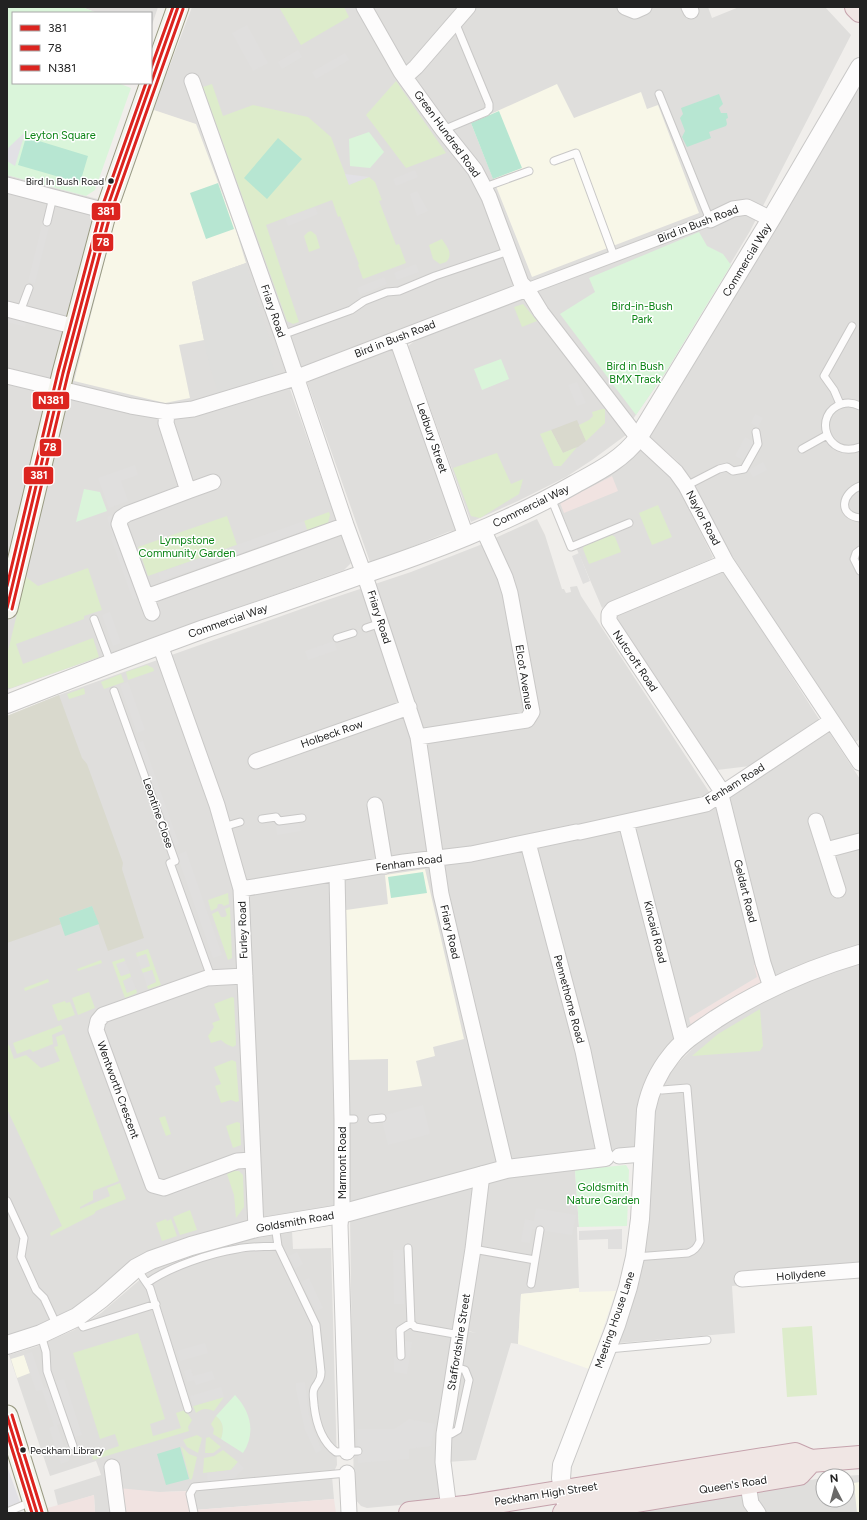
<svg xmlns="http://www.w3.org/2000/svg" width="867" height="1520" font-family="Figtree,sans-serif">
	<rect width="100%" height="100%" fill="#f0eeeb"/>
	<!-- residential -->
	<path fill="#dfdedc" d="M82,7H158L151,28V13H97Z
		M192,7H708L712,18L739,7H825L851,35L750,231L665,373L633,419L527,289L289,386L351,563L344,570L7,690V175L109,202L155,70L167,73Z
		M860,81V739L854,743L731,554L685,472L677,461L648,435Z
		M523,299L526,301L626,435L592,460L566,477L518,501L471,522L408,346L416,340Z
		M393,348L456,530L448,532L377,561L370,562L307,382Z
		M639,449L665,469L679,489L713,557L711,559L612,601L602,608L558,505L560,503L591,484Z
		M537,519L545,535L562,589H564L566,593L571,592L570,587L577,586L581,596L717,804L829,732L860,779V946L822,957L778,975V984L751,998L661,1070L643,1154L605,1157L191,1246L101,1299L7,1345V716L59,695L321,602L411,572L480,545Z
		M721,572L726,574L819,719L750,766L717,770L617,619V617L619,614Z
		M860,963V1275L732,1286L735,1333L619,1343L616,1342L651,1111L670,1071L700,1041L742,1012L808,981L833,971Z
		M575,1170L579,1227H577L579,1288L521,1294L518,1344L511,1343L476,1460L447,1462L466,1331L476,1333L458,1328L442,1494L433,1502L367,1508L361,1506L354,1498L350,1217L513,1175Z
		M292,1230L293,1249L331,1248L337,1465L332,1476L334,1499L194,1510L191,1491L160,1492L119,1513H95L94,1495L58,1506L54,1490L101,1475L99,1469L96,1461L50,1476L9,1355L38,1346L74,1330L101,1313L150,1271L183,1258L264,1233Z
		M860,1475V1513H622L735,1492L823,1478V1500H847V1476H843Z"/>
	<!-- commercial -->
	<path fill="#f1e3e1" d="M612,476L618,491L564,513L560,503Z
		M763,963L771,987L693,1034L689,1018L757,977L754,965Z
		M118,1488L160,1492L191,1491L194,1510L334,1499L336,1513H119Z
		M94,1495L95,1513H45L44,1509Z"/>
	<!-- education -->
	<path fill="#f8f7e8" d="M557,84L574,118L641,92L647,109L658,105L699,213L532,277L471,123Z
		M154,110L196,124L236,230L246,263L192,282L204,340L179,345L190,398L165,403L74,381L115,220Z
		M425,869L464,1039L433,1047L435,1056L416,1061L422,1086L388,1091V1059L349,1060L346,910L388,904L385,875Z
		M579,1288V1292L616,1291L589,1369L518,1344L521,1294Z
		M24,1355L30,1373L17,1378L11,1359Z
		M860,1482V1513H857L854,1483Z"/>
	<!-- religious -->
	<path fill="#dededc" d="M246,263L253,289L275,355L270,358L276,374L218,393L209,364L192,282Z"/>
	<!-- construction -->
	<path fill="#d9d9cd" d="M577,420L586,441L578,447L563,453L551,430Z
		M59,695L82,758L87,764L123,863L122,869L144,938L108,951L92,906L59,918L61,924L7,943V716Z"/>
	<!-- grass -->
	<path fill="#ddeccb" d="M279,7H344L349,17L301,45Z
		M396,81L446,153L406,168L366,115Z
		M212,84L223,116L253,105L308,117L331,137L349,184L369,177L375,182L382,200L379,201L396,245L399,244L406,263L363,279L358,265L359,264L340,216L338,217L332,200L266,225L299,322L293,324L287,321L203,87Z
		M311,231L316,235L320,248L309,252L304,236L308,232Z
		M442,239C447,247 454,254 446,262L440,264L433,259L429,245Z
		M523,304L537,321L522,327L514,307Z
		M602,409H605V423L586,441L579,425L589,420L593,416L592,412Z
		M551,430L563,453L577,447L561,466H554L540,434Z
		M497,453L511,484L523,479L519,494L480,518L471,516L453,468Z
		M658,505L672,537L652,545L639,513Z
		M329,512L330,515L328,523L307,530L304,521Z
		M227,516L237,545L148,576L138,547Z
		M612,535L615,537L621,552L589,564L583,549L584,546Z
		M88,568L102,610L84,616V619L16,644L23,664L93,638L99,657L11,688H7V655L26,577L38,586Z
		M147,665L153,668L154,671L128,680L126,672Z
		M121,674L124,682L104,689L101,682Z
		M84,688L85,694L69,699L67,694Z
		M228,893L229,904L224,906L222,904H218L217,908L211,911L208,900Z
		M230,907L232,958L228,960L212,914L218,911L221,917H225L227,915L225,909Z
		M148,949L161,985L148,989L147,986L156,982L152,970L143,973L141,969L150,966L146,954L137,957L136,953Z
		M124,958L125,961L117,965L121,976L130,973L131,977L123,981L127,992L136,989L137,993L125,998L112,962Z
		M101,960L102,963L78,971L77,969Z
		M48,979L49,982L25,991L24,988Z
		M89,992L95,1008L78,1015L72,998Z
		M232,997L234,998L236,1045L233,1047L226,1044L221,1040L211,1043L208,1036L214,1027L212,1023L220,1020L214,1004Z
		M65,1001L66,1003L70,1002L75,1015L58,1021L52,1005Z
		M760,1009L763,1046L760,1051L692,1056L718,1034Z
		M61,1025L63,1030L52,1035L53,1044L33,1052L30,1049L17,1054L13,1043Z
		M64,1034L119,1181L93,1191V1200L80,1207V1209L110,1196L107,1188L120,1183L126,1199L96,1211L94,1214L51,1236L50,1233L62,1226L7,1109V1045H9L14,1059L26,1055L41,1068L60,1061L54,1047L58,1046L56,1037Z
		M232,1060L236,1062L239,1101L236,1102L231,1100L221,1103L215,1086L221,1084L214,1067Z
		M165,1116L171,1134L166,1136L159,1118Z
		M237,1122L240,1123L241,1145L233,1148L226,1126Z
		M233,1171H239L243,1175L244,1207L236,1218L234,1195L227,1174Z
		M190,1210L197,1230L180,1235L173,1217Z
		M166,1219L167,1221L171,1219L177,1236L162,1241L156,1223Z
		M812,1326L817,1395L787,1397L782,1328Z
		M138,1333L165,1419L150,1424L153,1436L181,1428L176,1413L185,1410L192,1420L188,1427L189,1431L93,1460L92,1455L119,1446L115,1434L100,1439L73,1353Z
		M224,1397L214,1411C207,1408 202,1408 196,1413L193,1406Z
		M216,1416C224,1422 224,1430 221,1439L213,1434L214,1429L211,1424Z
		M197,1435L202,1438L198,1453L187,1447L183,1440Z
		M209,1437L221,1447L213,1453H205L206,1438Z
		M181,1446L189,1454L197,1457L192,1479L190,1480Z
		M223,1450L238,1462L231,1470L203,1473L204,1458L214,1456Z"/>
	<!-- park -->
	<path fill="#daf5da" d="M7,7H82L97,13H13V83H118L131,88L95,190L86,196L7,175Z
		M369,132L384,152L370,168L350,166L349,139Z
		M699,232L707,246L723,254L731,265L665,373L636,415L560,314L595,292L589,278Z
		M501,359L509,379L482,390L474,369Z
		M84,489L100,492L107,511L76,522Z
		M626,1165L629,1170L627,1226L579,1227L575,1170Z
		M235,1395C251,1412 256,1433 243,1453L221,1439C224,1430 224,1422 216,1416Z"/>
	<!-- pitch -->
	<path fill="#b7e6d2" d="M719,94L723,104L719,108L721,113H727L728,118L726,119L727,124L726,126L709,132L711,138L687,147L682,137L685,131L680,118L683,114L681,108Z
		M499,111L522,168L493,179L471,123Z
		M26,137L88,156L80,183L18,165Z
		M278,138L302,159L267,199L244,178Z
		M218,183L234,229L206,239L190,193Z
		M423,872L427,893L391,898L388,877Z
		M92,906L99,924L65,936L59,918Z
		M180,1447L189,1479L166,1485L157,1454Z"/>
	<!-- parking -->
	<path fill="#e0dfde" d="M247,25L268,63L253,71L232,33Z
		M298,50L302,57L282,69L278,62Z
		M345,53L349,60L316,79L312,72Z
		M415,170L418,177L396,186L393,179Z
		M417,191L428,211L417,216L410,194Z
		M315,207L318,214L288,226L285,218Z
		M42,225L49,227L35,283L28,282Z
		M416,264L419,272L397,280L394,273Z
		M384,277L387,284L360,295L357,288Z
		M7,312L27,317L25,327L7,322Z
		M577,382L586,403L577,406L568,385Z
		M755,414L763,418L758,427L751,423Z
		M745,437L758,444L748,462L735,456Z
		M763,462L767,470L753,477L749,470Z
		M135,465L138,475L121,481L128,501L109,508L98,478Z
		M112,515L141,597L133,600L111,538L113,537L107,517Z
		M304,521L307,530L161,581L158,573Z
		M579,553L590,581L583,584L572,556Z
		M110,612L121,643L113,646L102,615Z
		M334,641L337,650L308,660L305,651Z
		M128,682L145,730L137,733L120,685Z
		M143,741L179,844L171,846L135,744Z
		M299,822L301,831L277,835L276,826Z
		M186,851L222,955L213,958L177,855Z
		M146,954L150,966L141,969L137,957Z
		M125,961L130,973L121,976L116,964Z
		M152,970L156,982L147,986L143,973Z
		M131,977L136,989L127,993L123,981Z
		M423,1105L430,1134L388,1145L381,1116Z
		M218,1170L215,1179L173,1195L177,1185Z
		M536,1208L576,1215L572,1235L532,1229L530,1243L521,1242L525,1219L534,1221Z
		M622,1229V1249H608V1239L579,1240V1231Z
		M393,1250H403L404,1304H394Z
		M297,1252L303,1264L295,1269L289,1256Z
		M309,1278L323,1308L316,1311L301,1282Z
		M405,1341L412,1342L407,1374L394,1372V1357L402,1359Z
		M205,1343L208,1353L180,1361L177,1351Z
		M32,1352L44,1388L50,1387L62,1423L57,1425L69,1461L61,1464L49,1428L54,1426L42,1390L36,1391L24,1355Z
		M191,1369L193,1376L212,1371L215,1379L196,1385L194,1380L187,1382L184,1371Z
		M64,1379L82,1435L74,1437L56,1381Z
		M305,1382L309,1415L312,1427L322,1450L316,1453L305,1430L296,1390V1383Z
		M221,1387L224,1397L193,1406L190,1396Z
		M409,1419L435,1424L431,1446L409,1449V1459L358,1463L357,1429H394Z
		M238,1462L244,1468L233,1480L208,1483L207,1473L231,1470Z"/>
	<!-- plaza -->
	<path fill="#e2e1e5" d="M24,133H25L15,166L7,161V149Z
		M345,174L369,177L349,185Z
		M7,1466L20,1502L7,1507Z"/>
	<g fill="none" stroke-linecap="round" stroke-linejoin="round">
		<!-- service casing -->
		<g stroke="#c9c8c7" stroke-width="9">
			<path id="service" d="M659,94L710,220
				M443,130L486,112L489,109V104L455,22
				M554,161L576,153L614,256
				M485,187L529,171
				M47,222L53,197
				M20,312L29,288
				M282,335L351,310L364,301L387,292L399,291L435,276L509,251
				M840,404L834,390L824,376L852,326
				M860,406C854,403 848,402 842,404C812,413 826,460 860,447
				M802,449L827,435
				M686,486L719,469L727,467L733,471L744,469L758,444L756,432
				M860,486C842,493 837,515 860,518
				M551,498L571,547L629,523
				M860,550L856,553L854,559L860,571
				M94,619L111,664
				M366,628L381,623
				M337,638L353,633
				M114,691L175,861L170,863L211,977
				M262,819L276,817L279,821L302,818
				M223,827L240,822
				M342,1119H354
				M372,1119L382,1118
				M7,1201L24,1238L21,1257L36,1290L44,1298L57,1326
				M275,1225L278,1246L316,1325L321,1372C321,1382 317,1382 314,1389C312,1393 314,1400 314,1405C316,1423 321,1441 336,1452L358,1451
				M408,1248L411,1323
				M473,1249L535,1260L540,1230
				M635,1257L688,1253C694,1251 697,1248 700,1241L687,1088L662,1090L653,1086
				M137,1269L150,1288L188,1409
				M147,1283C169,1267 211,1253 237,1249C250,1246 264,1247 278,1246
				M531,1284L535,1260
				M77,1317L83,1327L156,1304
				M41,1335L46,1352L47,1371L73,1446
				M608,1349L707,1340
				M401,1356L400,1330L411,1323L415,1327L460,1335
				M444,1434H451L458,1430L469,1380L465,1370L455,1367
				M7,1512L31,1502
				M194,1513L190,1494L194,1487L347,1473"/>
		</g>
		<!-- pedestrian casing -->
		<g stroke="#c9c8c7" stroke-width="13">
			<path id="pedestrian" d="M527,289L710,220"/>
		</g>
		<!-- minor casing -->
		<g stroke="#c9c8c7" stroke-width="17">
			<path id="minor" d="M364,7L401,72L443,130L475,170L489,197L521,283L527,289L541,312L635,434L676,472L686,486L726,562L860,763
				M625,7L635,11L644,7
				M689,7L691,11
				M405,77L416,67L468,7
				M192,81L282,335L346,525L368,585L418,737L441,894L506,1169
				M7,185L106,211
				M710,220L733,209L747,207L771,219
				M7,309L76,327
				M397,339L466,536
				M7,376L131,406L167,412L193,409L295,378L527,289
				M167,412L166,423L188,491L127,514L121,518L119,524L146,597L346,525
				M188,491L213,482
				M726,562L613,609L609,614V621L719,787L763,963L771,987
				M146,597L152,613
				M160,645L217,805L241,889L256,1228
				M418,737L527,720L532,712L510,593L505,577L483,529
				M256,761L409,707
				M375,805L385,866
				M816,821L838,890
				M626,822L683,1043
				M580,832L706,804L831,721
				M528,843L583,1051L605,1157
				M826,850L860,841
				M337,874L342,1119V1206L340,1225L347,1452
				M241,889L404,862L471,854L576,832
				M245,976L207,978L103,1015L98,1021L96,1030L153,1185L164,1188L237,1161L252,1160
				M619,1156L643,1154
				M742,1279L860,1270
				M112,1467L118,1513
				M347,1473L349,1513
				M746,1473L751,1503L758,1513
				M449,1509L443,1462L444,1434L473,1249L482,1174"/>
		</g>
		<!-- tertiary casing -->
		<g stroke="#c9c8c7" stroke-width="20">
			<path id="tertiary" d="M7,704C72,678 138,653 204,629C255,612 305,595 355,577C430,552 505,524 575,484C597,472 623,459 638,438L771,219L860,67
				M7,1345L41,1334L77,1317L101,1299L136,1268L151,1260L191,1246L256,1228L341,1214L506,1169L605,1157
				M566,1504L561,1478L562,1465L616,1325L628,1287L635,1257L640,1219L646,1110C650,1090 658,1072 671,1056C683,1040 700,1030 716,1019C761,990 809,969 860,954"/>
		</g>
		<!-- secondary casing -->
		<g stroke="#999a82" stroke-width="23">
			<path id="secondary" d="M151,83L178,7
				M7,608L63,373L106,211L151,83
				M7,1416L37,1513"/>
		</g>
		<!-- trunk casing -->
		<g stroke="#c5a2ac" stroke-width="24">
			<path id="trunk" d="M856,7L860,11
				M410,1513L465,1507L795,1454L811,1461L860,1457
				M564,1513L799,1474L811,1461"/>
		</g>
		<!-- service -->
		<use href="#service" stroke="#fdfcfc" stroke-width="7"/>
		<!-- pedestrian -->
		<use href="#pedestrian" stroke="#fdfcfc" stroke-width="11"/>
		<!-- minor -->
		<use href="#minor" stroke="#fdfcfc" stroke-width="15"/>
		<!-- tertiary -->
		<use href="#tertiary" stroke="#fdfcfc" stroke-width="18"/>
		<!-- secondary -->
		<use href="#secondary" stroke="#f4f4ed" stroke-width="21"/>
		<!-- trunk -->
		<use href="#trunk" stroke="#f0e6e4" stroke-width="22"/>
		<!-- bus-1 casing -->
		<g stroke="#fff" stroke-width="6">
			<path id="bus-1" d="M151,83L178,7
				M7,608L63,373L106,211L151,83
				M7,1416L37,1513"/>
		</g>
		<!-- bus-2 casing -->
		<g stroke="#fff" stroke-width="6">
			<path id="bus-2" d="M156,85L183,9
				M12,609L68,374L111,212L156,85
				M7,1433L32,1513"/>
		</g>
		<!-- bus-3 casing -->
		<g stroke="#fff" stroke-width="6">
			<path id="bus-3" d="M151,68L173,7
				M7,586L58,372L101,210L146,83
				M12,1415L42,1512"/>
		</g>
		<!-- bus-1 -->
		<use href="#bus-1" stroke="#dc241f" stroke-width="3"/>
		<!-- bus-2 -->
		<use href="#bus-2" stroke="#dc241f" stroke-width="3"/>
		<!-- bus-3 -->
		<use href="#bus-3" stroke="#dc241f" stroke-width="3"/>
	</g>
	<!-- markers -->
	<g fill="#222" stroke="#fff" stroke-width="1.5">
		<circle cx="111" cy="181" r="3.5"/>
		<circle cx="23" cy="1450" r="3.5"/>
	</g>
	<g text-anchor="middle" dominant-baseline="central" stroke-width="3" stroke-linejoin="round" paint-order="stroke">
		<!-- bus labels -->
		<g font-size="10" fill="#222" stroke="#fff" text-anchor="end">
			<text x="104" y="181">Bird In Bush Road</text>
			<text x="30" y="1450" text-anchor="start">Peckham Library</text>
		</g>
		<!-- street labels -->
		<g font-size="11" fill="#222" stroke="#fff">
			<text transform="translate(447 134) rotate(54)">Green Hundred Road</text>
			<text transform="translate(698 224) rotate(-21)">Bird in Bush Road</text>
			<text transform="translate(747 260) rotate(-59)">Commercial Way</text>
			<text transform="translate(273 311) rotate(71)">Friary Road</text>
			<text transform="translate(395 339) rotate(-21)">Bird in Bush Road</text>
			<text transform="translate(432 438) rotate(71)">Ledbury Street</text>
			<text transform="translate(531 506) rotate(-26)">Commercial Way</text>
			<text transform="translate(703 518) rotate(62)">Naylor Road</text>
			<text transform="translate(379 617) rotate(72)">Friary Road</text>
			<text transform="translate(228 621) rotate(-19)">Commercial Way</text>
			<text transform="translate(635 661) rotate(56)">Nutcroft Road</text>
			<text transform="translate(524 677) rotate(81)">Elcot Avenue</text>
			<text transform="translate(332 734) rotate(-19)">Holbeck Row</text>
			<text transform="translate(735 784) rotate(-32)">Fenham Road</text>
			<text transform="translate(158 813) rotate(71)">Leontine Close</text>
			<text transform="translate(409 863) rotate(-8)">Fenham Road</text>
			<text transform="translate(745 891) rotate(76)">Geldart Road</text>
			<text transform="translate(243 930) rotate(-92)">Furley Road</text>
			<text transform="translate(450 932) rotate(77)">Friary Road</text>
			<text transform="translate(655 932) rotate(76)">Kincaid Road</text>
			<text transform="translate(569 999) rotate(75)">Pennethorne Road</text>
			<text transform="translate(118 1090) rotate(70)">Wentworth Crescent</text>
			<text transform="translate(342 1163) rotate(-90)">Marmont Road</text>
			<text transform="translate(295 1222) rotate(-10)">Goldsmith Road</text>
			<text transform="translate(801 1275) rotate(-5)">Hollydene</text>
			<text transform="translate(615 1320) rotate(-71)">Meeting House Lane</text>
			<text transform="translate(459 1342) rotate(-81)">Staffordshire Street</text>
			<text transform="translate(733 1485) rotate(-9)">Queen's Road</text>
			<text transform="translate(546 1494) rotate(-9)">Peckham High Street</text>
		</g>
		<!-- park labels -->
		<g font-size="11" fill="#0c8416" stroke="#fff">
			<text x="60" y="135">Leyton Square</text>
			<text x="642" y="306">Bird-in-Bush<tspan x="642" dy="13">Park</tspan></text>
			<text x="635" y="366">Bird in Bush<tspan x="635" dy="13">BMX Track</tspan></text>
			<text x="187" y="540">Lympstone<tspan x="187" dy="13">Community Garden</tspan></text>
			<text x="603" y="1187">Goldsmith<tspan x="603" dy="13">Nature Garden</tspan></text>
		</g>
	</g>
	<g stroke="#fff" stroke-width="1.5">
		<rect x="91" y="202" width="30" height="19" rx="4" fill="#dc241f"/>
		<rect x="92" y="233" width="22" height="19" rx="4" fill="#dc241f"/>
		<rect x="32" y="391" width="38" height="19" rx="4" fill="#dc241f"/>
		<rect x="39" y="438" width="23" height="19" rx="4" fill="#dc241f"/>
		<rect x="23" y="466" width="31" height="19" rx="4" fill="#dc241f"/>
	</g>
	<g font-size="11" text-anchor="middle" font-weight="bold" fill="#fff">
		<text x="106" y="215">381</text>
		<text x="103" y="246">78</text>
		<text x="51" y="404">N381</text>
		<text x="50" y="451">78</text>
		<text x="39" y="479">381</text>
	</g>
	<!-- border -->
	<rect width="867" height="1520" fill="none" stroke="#222222" stroke-width="16"/>
	<!-- legend -->
	<rect x="12" y="12" width="140" height="72" fill="#ffffff" stroke="#a7a7a7"/>
	<rect x="20" y="25" width="20" height="6" fill="#dc241f" stroke="#a7a7a7"/>
	<text x="48" y="32" font-size="12" fill="#222222">381</text>
	<rect x="20" y="45" width="20" height="6" fill="#dc241f" stroke="#a7a7a7"/>
	<text x="48" y="52" font-size="12" fill="#222222">78</text>
	<rect x="20" y="65" width="20" height="6" fill="#dc241f" stroke="#a7a7a7"/>
	<text x="48" y="72" font-size="12" fill="#222222">N381</text>
	<!-- north arrow -->
	<g transform="translate(835 1488) rotate(354)"><circle r="19" fill="#ffffff" stroke="#a7a7a7"/>
	<path d="M0-3L7 15L0 10L-7 15Z" fill="#6a6968"/>
	<text y="-6" font-size="11" font-weight="bold" text-anchor="middle" fill="#222222">N</text>
	</g>
</svg>
